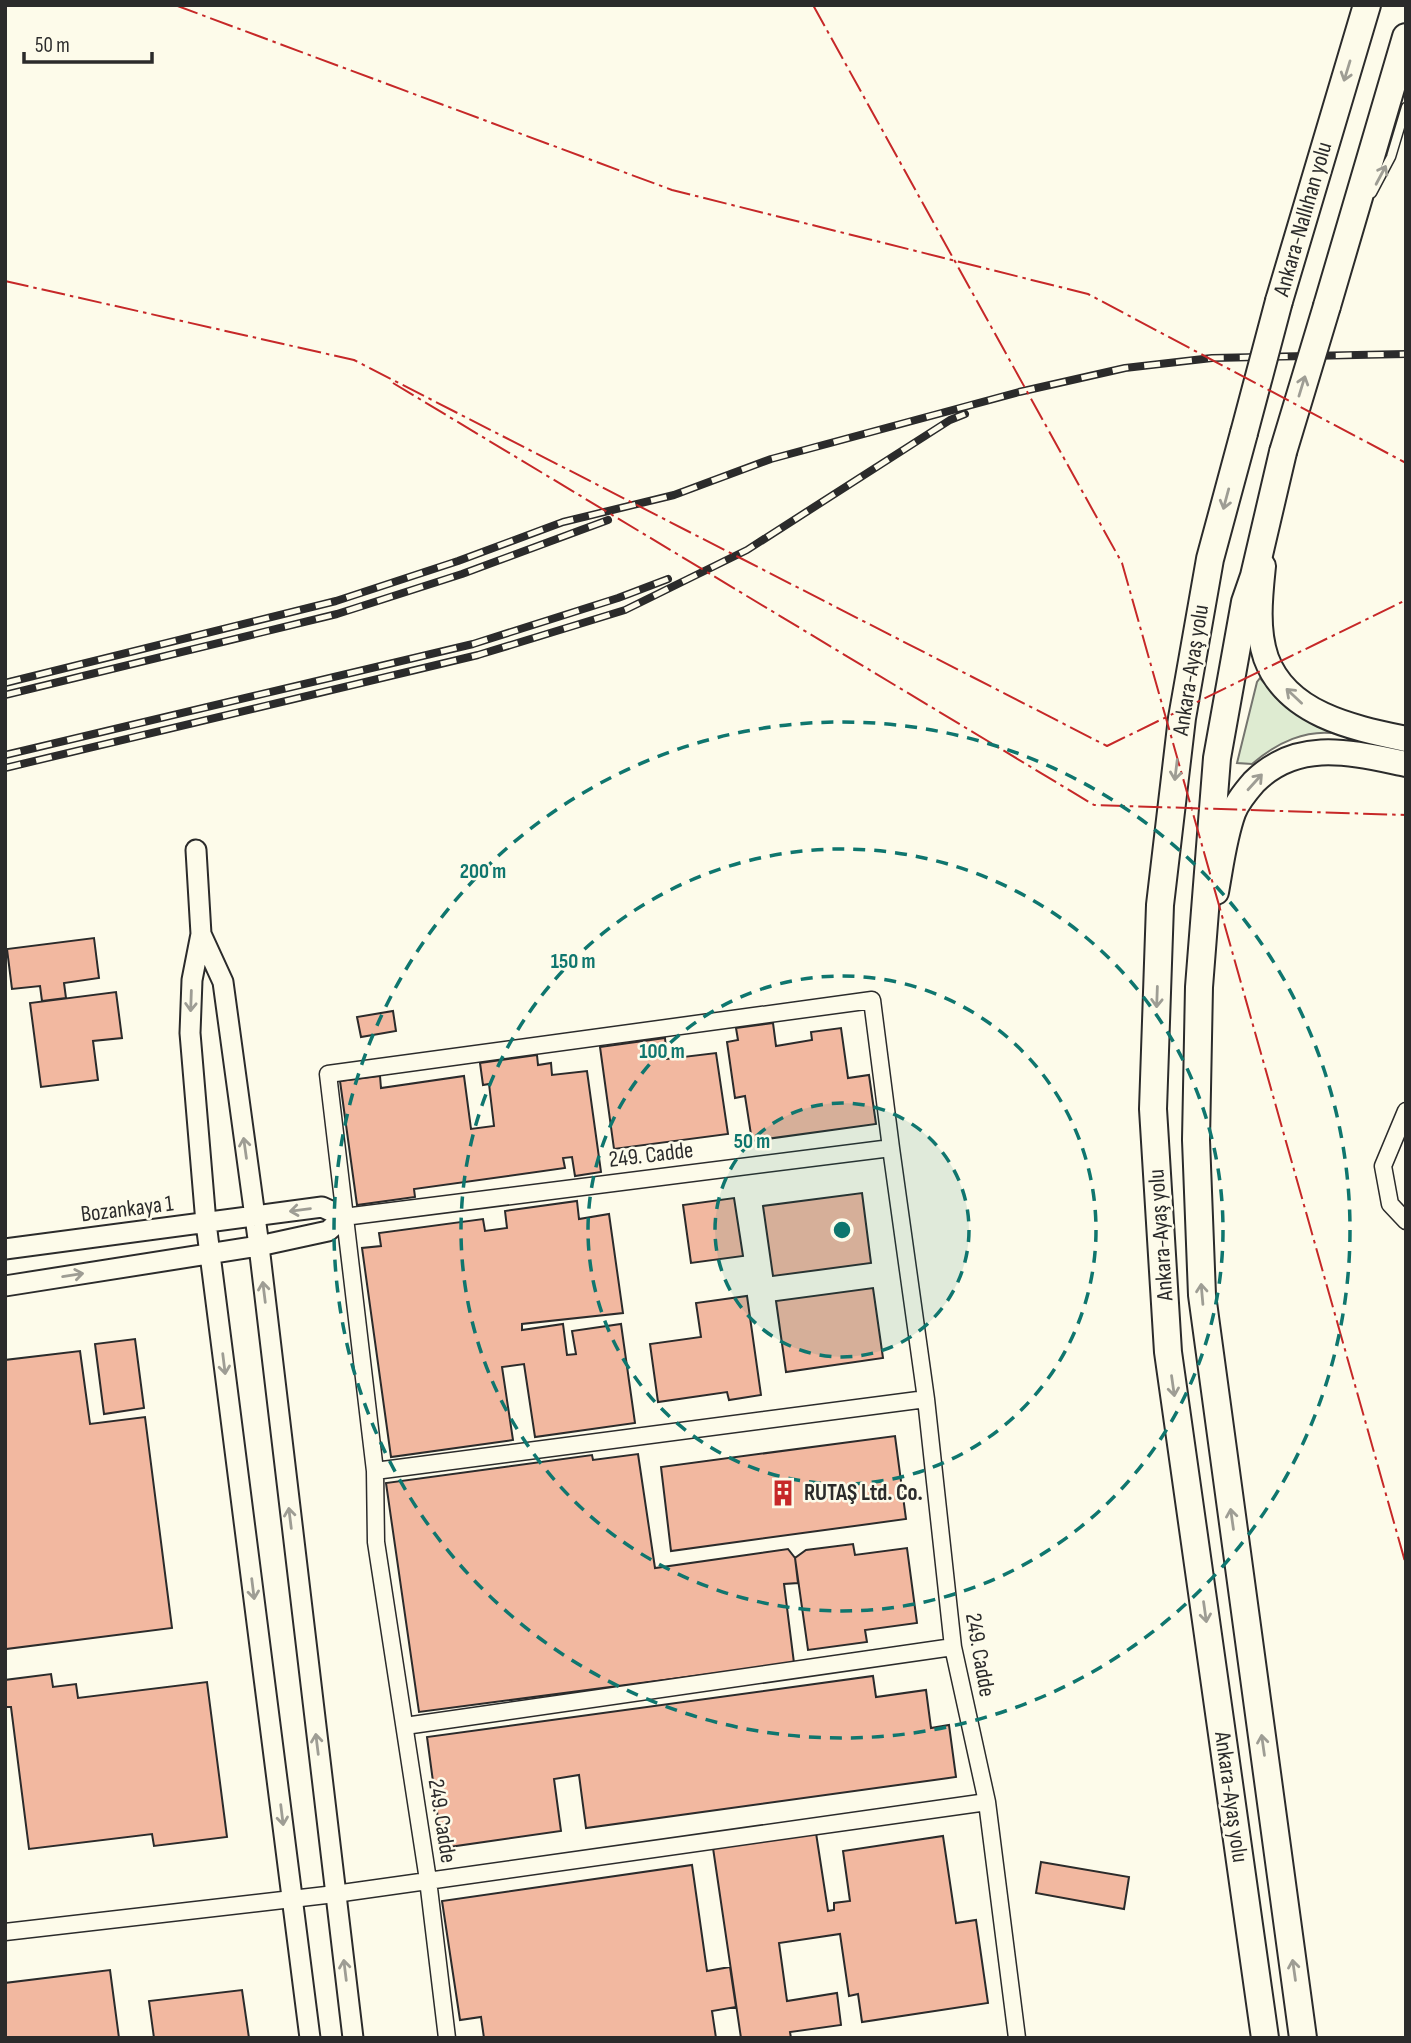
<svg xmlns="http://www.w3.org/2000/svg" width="1411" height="2043" font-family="'Sofia Sans Condensed',sans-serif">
	<rect width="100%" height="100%" fill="#fdfbea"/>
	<!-- green -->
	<path fill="#deebd1" stroke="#74746e" stroke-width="2" d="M1260,678L1278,699L1339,734C1307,728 1276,743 1252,764L1237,763L1257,682Z"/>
	<!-- building -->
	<path fill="#f2b8a0" stroke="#2b2b2b" stroke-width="2" d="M94,938L99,978L64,983L66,998L42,1001L40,986L12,989L7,949Z
		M116,992L122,1038L93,1041L98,1080L41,1087L30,1003Z
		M393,1011L396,1031L361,1037L357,1017Z
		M773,1023L776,1046L812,1040L811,1032L841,1028L848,1078L869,1075L876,1124L752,1141L745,1096L735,1098L727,1042L738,1040L736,1028Z
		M665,1038L667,1059L716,1053L728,1134L614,1149L600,1047Z
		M537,1055L538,1065L551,1063L552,1075L587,1071L601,1172L575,1176L572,1157L563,1158L565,1168L414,1189L415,1197L357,1205L340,1081L380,1076L381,1088L464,1076L471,1129L494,1126L489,1084L483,1085L480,1063Z
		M862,1193L871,1263L773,1276L763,1206Z
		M734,1198L743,1256L691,1263L683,1205Z
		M577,1201L579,1219L609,1214L623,1313L522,1324V1330L563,1324L567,1355L576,1354L572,1331L621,1324L635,1423L535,1437L524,1364L502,1367L513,1440L391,1457L362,1248L381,1246L379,1233L483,1219L485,1231L507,1228L505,1211Z
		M873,1288L883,1358L786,1372L776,1301Z
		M747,1296L761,1395L729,1400L727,1392L658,1402L650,1344L701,1337L696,1303Z
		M135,1339L144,1408L104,1414L95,1344Z
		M80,1351L90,1424L145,1417L172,1628L6,1649L5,1360Z
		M895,1436L906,1519L671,1551L661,1467Z
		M638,1454L655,1568L788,1549L795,1558L798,1583L784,1584L794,1663L419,1712L386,1483L592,1455L593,1460Z
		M853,1544L855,1555L907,1548L917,1623L865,1630L867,1642L808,1650L795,1558L806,1550Z
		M51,1674L53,1687L76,1684L78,1698L207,1682L227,1837L154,1846L152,1834L29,1849L11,1707H5V1680Z
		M873,1676L876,1697L926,1690L931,1728L949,1725L956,1777L586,1828L579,1775L554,1779L561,1831L442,1848L427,1737Z
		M816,1833L828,1911L834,1910V1903L850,1901L843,1851L943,1836L956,1923L976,1920L988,2003L862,2022L858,1994L849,1996L840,1934L779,1943L787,2001L837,1993L841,2025L790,2032L791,2038H741L713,1848Z
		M1041,1862L1129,1877L1124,1909L1036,1893Z
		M692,1865L707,1971L730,1967L736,2007L712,2011L716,2038H484L481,2017L460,2020L442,1901Z
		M110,1970L119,2038H5V1983Z
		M242,1990L249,2038H154L149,2001Z"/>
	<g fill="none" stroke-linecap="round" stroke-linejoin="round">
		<!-- service casing -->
		<g stroke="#2b2b2b" stroke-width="11">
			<path id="service" d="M1372,193L1391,157L1406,107"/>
		</g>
		<!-- minor casing -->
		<g stroke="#2b2b2b" stroke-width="19">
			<path id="minor" d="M1406,1111L1383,1166L1390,1204L1406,1221
				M344,1217L891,1148L926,1399L953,1647L987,1802L1017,2038
				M375,1471L926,1399
				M405,1726L953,1647
				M5,1932L335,1894L987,1802
				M447,2038L428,1880L376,1542L375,1471L328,1074L872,1000L891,1148"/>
		</g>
		<!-- tertiary casing -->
		<g stroke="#2b2b2b" stroke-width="23">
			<path id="tertiary" d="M196,850L201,934L192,980L190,1033L206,1223L310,2038
				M201,934L223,982L259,1246L353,2038
				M5,1249L322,1207L344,1217L328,1231L259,1246L5,1286"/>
		</g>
		<!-- primary casing -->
		<g stroke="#2b2b2b" stroke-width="28">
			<path id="primary" d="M1263,566C1260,595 1256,629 1266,658C1287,715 1354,728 1406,739
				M1216,892C1221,865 1224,838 1233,813C1237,802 1247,790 1254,782C1298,738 1352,753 1406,764"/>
		</g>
		<!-- trunk casing -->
		<g stroke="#2b2b2b" stroke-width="30">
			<path id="trunk" d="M1279,301L1367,5
				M1327,306L1406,37
				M1244,433L1210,559L1182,718L1160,905L1153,1109L1168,1352L1265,2038
				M1283,452L1254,576L1245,602L1217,758L1199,987L1196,1140L1202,1295L1303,2038"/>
		</g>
		<!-- service -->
		<use href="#service" stroke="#fdfbea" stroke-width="8"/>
		<!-- minor -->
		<use href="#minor" stroke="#fdfbea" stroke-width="16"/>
		<!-- tertiary -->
		<use href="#tertiary" stroke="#fdfbea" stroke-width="19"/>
		<!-- primary -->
		<use href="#primary" stroke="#fdfbea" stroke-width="24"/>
		<!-- trunk -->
		<use href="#trunk" stroke="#fdfbea" stroke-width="26"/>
		<!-- rail casing -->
		<g stroke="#2b2b2b" stroke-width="8">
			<path id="rail" d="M5,683L336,601L458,561L563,522L674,495L771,459L1019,392L1125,368L1212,358L1406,354
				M5,695L337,614L462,574L608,520
				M5,755L473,644L618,598L668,579
				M5,768L478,655L625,610L747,550L950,420L965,414"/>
		</g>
		<!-- rail -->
		<use href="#rail" stroke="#fdfbea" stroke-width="5" stroke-dasharray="16" stroke-linecap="butt"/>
		<!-- trunk-bridge casing -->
		<g stroke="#2b2b2b" stroke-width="30" stroke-linecap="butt">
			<path id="trunk-bridge" d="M1244,433L1279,301
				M1283,452L1327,306"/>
		</g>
		<!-- trunk-bridge -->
		<use href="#trunk-bridge" stroke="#fdfbea" stroke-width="26"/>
		<!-- power -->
		<path stroke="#c62828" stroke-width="2" stroke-dasharray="24 5 3.5 5" stroke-linecap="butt" d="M175,5L672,190L1088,294L1406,463
			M813,5L1122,563L1406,1565
			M5,281L354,360L1107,746L1406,600
			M393,383L1094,805L1406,815"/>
	</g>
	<!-- one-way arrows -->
	<defs><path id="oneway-shaft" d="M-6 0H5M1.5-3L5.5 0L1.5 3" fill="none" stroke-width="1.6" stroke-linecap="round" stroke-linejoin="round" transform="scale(1.75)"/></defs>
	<g stroke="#9e9d94">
		<use href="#oneway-shaft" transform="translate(1347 71) rotate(107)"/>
		<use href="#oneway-shaft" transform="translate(1381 175) rotate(-62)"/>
		<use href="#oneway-shaft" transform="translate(1302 386) rotate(-73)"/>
		<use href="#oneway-shaft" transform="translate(1226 499) rotate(105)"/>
		<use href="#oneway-shaft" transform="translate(1294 696) rotate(-137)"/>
		<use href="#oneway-shaft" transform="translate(1176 770) rotate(97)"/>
		<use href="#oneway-shaft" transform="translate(1255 782) rotate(-48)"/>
		<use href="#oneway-shaft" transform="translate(1157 997) rotate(92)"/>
		<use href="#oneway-shaft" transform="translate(191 1001) rotate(92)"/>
		<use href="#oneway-shaft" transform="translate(245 1148) rotate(-98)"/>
		<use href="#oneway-shaft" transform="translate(300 1210) rotate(173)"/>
		<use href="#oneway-shaft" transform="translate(73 1275) rotate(-9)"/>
		<use href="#oneway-shaft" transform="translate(264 1292) rotate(-97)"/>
		<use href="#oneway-shaft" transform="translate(1202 1294) rotate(-95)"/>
		<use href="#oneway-shaft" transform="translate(224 1364) rotate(83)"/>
		<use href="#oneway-shaft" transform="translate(1173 1386) rotate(82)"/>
		<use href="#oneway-shaft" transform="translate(290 1518) rotate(-97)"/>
		<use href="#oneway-shaft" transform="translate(1232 1519) rotate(-98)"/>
		<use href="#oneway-shaft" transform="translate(253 1589) rotate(83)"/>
		<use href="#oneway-shaft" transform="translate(1205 1612) rotate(82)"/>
		<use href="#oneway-shaft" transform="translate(317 1744) rotate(-97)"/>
		<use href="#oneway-shaft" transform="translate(1263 1745) rotate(-98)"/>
		<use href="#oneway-shaft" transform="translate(282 1815) rotate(83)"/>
		<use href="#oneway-shaft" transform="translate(345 1970) rotate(-97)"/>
		<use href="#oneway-shaft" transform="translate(1294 1970) rotate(-98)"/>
	</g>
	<!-- distance rings -->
	<circle cx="842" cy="1230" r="127" fill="#0f766e" fill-opacity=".12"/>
	<g fill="none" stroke="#0f766e" stroke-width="3.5" stroke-dasharray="12 9">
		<circle cx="842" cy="1230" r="127"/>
		<circle cx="842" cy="1230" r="254"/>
		<circle cx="842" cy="1230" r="381"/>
		<circle cx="842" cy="1230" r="508"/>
	</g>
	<!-- icons -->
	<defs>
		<g id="building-bare" transform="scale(2.1)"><path d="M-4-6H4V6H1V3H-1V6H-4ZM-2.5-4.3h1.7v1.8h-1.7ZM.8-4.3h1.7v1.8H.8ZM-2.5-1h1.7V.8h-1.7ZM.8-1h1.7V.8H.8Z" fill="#c62828" stroke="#fdfbea" stroke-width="2.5" paint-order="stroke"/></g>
	</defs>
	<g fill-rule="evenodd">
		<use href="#building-bare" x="783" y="1493"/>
	</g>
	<g text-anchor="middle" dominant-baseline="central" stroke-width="5" stroke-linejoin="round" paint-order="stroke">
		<!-- street labels -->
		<g font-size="23" fill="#2b2b2b" stroke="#fdfbea">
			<text transform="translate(1303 219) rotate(-74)">Ankara-Nallıhan yolu</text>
			<text transform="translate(1191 670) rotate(-81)">Ankara-Ayaş yolu</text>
			<text transform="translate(651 1155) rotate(-7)">249. Cadde</text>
			<text transform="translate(127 1209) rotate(-7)">Bozankaya 1</text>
			<text transform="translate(1161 1235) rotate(-94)">Ankara-Ayaş yolu</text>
			<text transform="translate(980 1655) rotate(80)">249. Cadde</text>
			<text transform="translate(1231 1797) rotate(82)">Ankara-Ayaş yolu</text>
			<text transform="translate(442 1821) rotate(81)">249. Cadde</text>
		</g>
		<!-- poi labels -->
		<g font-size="23" font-weight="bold" fill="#2b2b2b" stroke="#fdfbea" text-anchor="start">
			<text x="804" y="1493">RUTAŞ Ltd. Co.</text>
		</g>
	</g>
	<circle cx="842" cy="1230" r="10" fill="#0f766e" stroke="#fdfbea" stroke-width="3.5"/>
	<g font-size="21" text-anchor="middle" font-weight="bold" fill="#0f766e" stroke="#fdfbea" stroke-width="5" stroke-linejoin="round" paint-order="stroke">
		<text x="483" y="878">200 m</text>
		<text x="573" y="968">150 m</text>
		<text x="662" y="1058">100 m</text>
		<text x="752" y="1148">50 m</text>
	</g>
	<!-- border -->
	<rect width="1411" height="2043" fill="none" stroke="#2b2b2b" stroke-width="14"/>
	<!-- scale -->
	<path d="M24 52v10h128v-10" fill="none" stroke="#2b2b2b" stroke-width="3.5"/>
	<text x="35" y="52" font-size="21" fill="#2b2b2b" stroke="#fdfbea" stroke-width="5" paint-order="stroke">50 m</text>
</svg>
